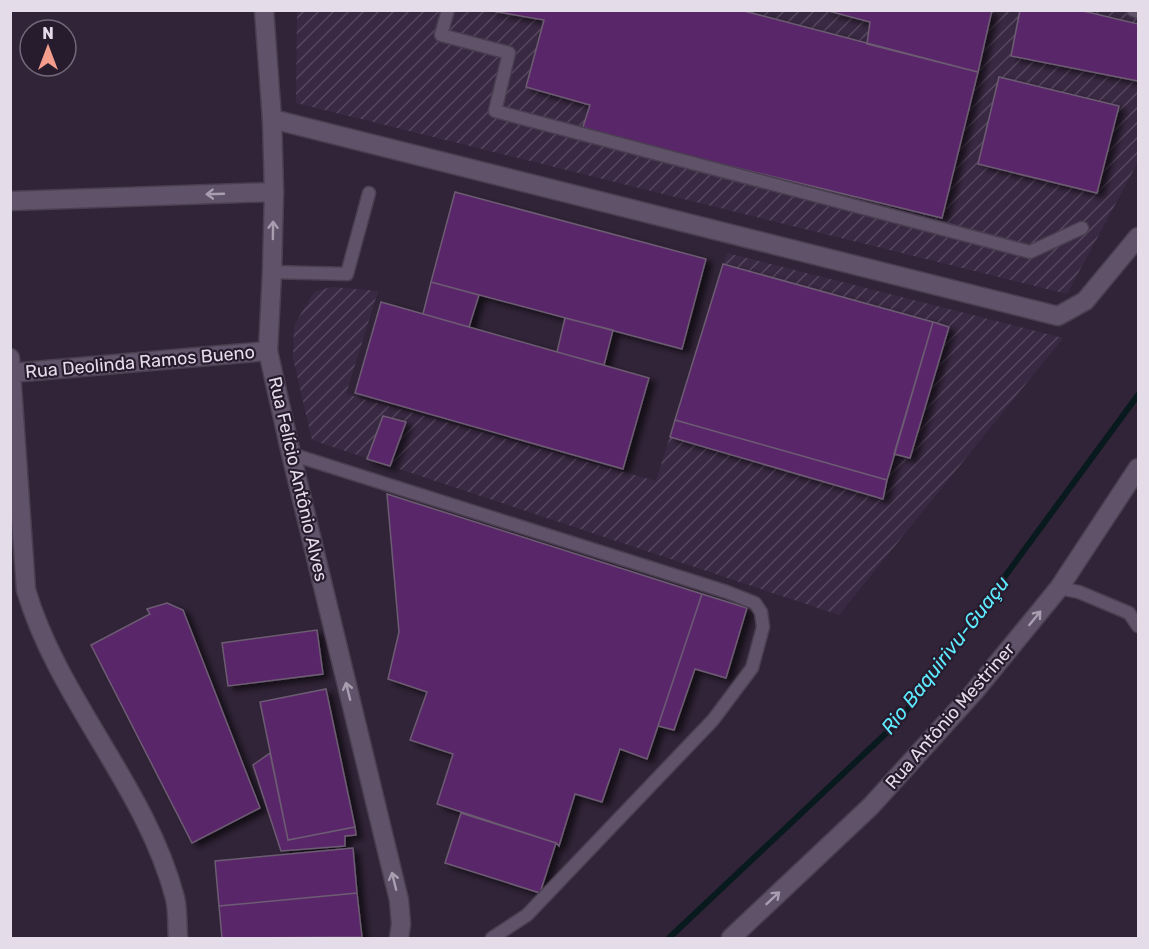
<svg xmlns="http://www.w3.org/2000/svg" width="1149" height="949" font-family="Rubik,sans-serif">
	<defs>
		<pattern id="industrial-furrows" width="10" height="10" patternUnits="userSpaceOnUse" patternTransform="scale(1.5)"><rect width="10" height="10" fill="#3a2943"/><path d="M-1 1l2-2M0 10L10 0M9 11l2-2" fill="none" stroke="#56475e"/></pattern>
		<filter id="shadow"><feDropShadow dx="6" dy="4" stdDeviation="3" flood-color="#0009"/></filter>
	</defs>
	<rect width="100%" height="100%" fill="#312438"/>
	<!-- industrial -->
	<path fill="url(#industrial-furrows)" d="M297,11H1138V162L1067,294L296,103Z
		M727,253L1063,338L839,615L312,440L293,358L294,325L315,291L333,287L378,291L346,394L656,481Z"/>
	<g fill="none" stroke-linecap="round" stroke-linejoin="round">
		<!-- stream -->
		<path stroke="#081a1d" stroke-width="6" d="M669,938L898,722L1138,395"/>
	</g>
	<!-- building -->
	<path fill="#5a266a" stroke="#6c5c72" stroke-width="1.5" filter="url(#shadow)" d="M486,10H740L978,72L942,218L582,130L590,105L526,87L544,20Z
		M825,10H992L978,72L867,44L870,22Z
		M1020,10H1079L1138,24V81L1011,56Z
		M999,77L1119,106L1097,193L978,164Z
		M455,192L706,259L682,349L431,282Z
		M723,264L933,322L887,480L675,420Z
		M431,282L479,295L469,327L423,314Z
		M381,302L649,378L623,469L355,393Z
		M565,318L613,330L604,365L557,352Z
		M933,322L949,327L910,458L894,454Z
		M383,416L406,422L390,466L367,459Z
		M675,420L887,480L883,499L670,437Z
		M387,494L702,594L647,759L620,749L602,802L575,794L559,846L556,843L437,804L453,754L410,740L427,692L388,679L399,632Z
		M702,594L747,608L726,678L695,669L674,730L658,726Z
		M167,603L183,610L260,808L192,843L91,645L150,614L147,609Z
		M317,630L323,674L228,686L222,643Z
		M326,689L355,827L288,840L260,702Z
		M270,753L288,840L355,827L356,835L345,836V846L281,851L253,765Z
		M461,813L556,843L540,893L445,863Z
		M353,848L357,893L219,906L215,861Z
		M357,893L362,937L222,938L219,906Z"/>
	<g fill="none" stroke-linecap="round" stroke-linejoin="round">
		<!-- service casing -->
		<g stroke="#4a3f50" stroke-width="15">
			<path id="service" d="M448,10L441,35L509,53L495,111L1030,252L1082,228
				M1133,10L1138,12
				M272,272L347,274L369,193
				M291,454L727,592L755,603L761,612L763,627L752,668L713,720L527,915L492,938
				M1059,588L1079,592L1129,613L1138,626"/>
		</g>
		<!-- minor casing -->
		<g stroke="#4a3f50" stroke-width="21">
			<path id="minor" d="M272,119L1058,316L1085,301L1138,237
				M10,201L274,192
				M10,358L26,590C58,699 146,787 175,898C178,910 177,925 178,938
				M11,373L268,351
				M731,938L871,806L974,692L1059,588L1138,468"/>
		</g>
		<!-- secondary casing -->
		<g stroke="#4a3f50" stroke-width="21">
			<path id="secondary" d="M264,10L272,119L274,192L272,272L268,351L291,454L399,900L401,924L399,938"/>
		</g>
		<!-- service -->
		<use href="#service" stroke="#605269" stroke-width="12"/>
		<!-- minor -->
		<use href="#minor" stroke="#605269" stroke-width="18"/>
		<!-- secondary -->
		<use href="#secondary" stroke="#605269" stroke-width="18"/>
	</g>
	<!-- one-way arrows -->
	<defs><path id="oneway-shaft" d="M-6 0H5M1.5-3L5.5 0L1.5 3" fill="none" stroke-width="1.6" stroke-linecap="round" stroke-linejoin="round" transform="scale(1.5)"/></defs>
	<g stroke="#a99eb0">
		<use href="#oneway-shaft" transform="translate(215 194) rotate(178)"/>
		<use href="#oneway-shaft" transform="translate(273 230) rotate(-89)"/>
		<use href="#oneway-shaft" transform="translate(1035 618) rotate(-51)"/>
		<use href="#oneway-shaft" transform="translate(348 691) rotate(-104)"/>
		<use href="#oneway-shaft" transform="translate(394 881) rotate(-104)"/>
		<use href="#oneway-shaft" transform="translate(773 898) rotate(-43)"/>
	</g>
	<g text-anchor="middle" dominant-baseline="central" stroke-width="4.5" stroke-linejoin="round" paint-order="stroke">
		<!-- street labels -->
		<g font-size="18" fill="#e5dcea" stroke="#271b2e">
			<text transform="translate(140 362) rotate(-5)">Rua Deolinda Ramos Bueno</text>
			<text transform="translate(298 479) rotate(77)">Rua Felício Antônio Alves</text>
			<text transform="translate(950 716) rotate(-49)">Rua Antônio Mestriner</text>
		</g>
		<!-- water labels -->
		<g font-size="20" font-style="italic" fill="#5eebfe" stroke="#271b2e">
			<text transform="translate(945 655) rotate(-52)">Rio Baquirivu-Guaçu</text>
		</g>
	</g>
	<!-- border -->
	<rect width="1149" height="949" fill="none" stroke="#e5dcea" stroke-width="24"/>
	<!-- north arrow -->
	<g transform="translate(48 48)"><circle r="28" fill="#271b2e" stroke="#736879" stroke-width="1.5"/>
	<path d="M0-4.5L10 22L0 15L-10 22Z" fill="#f49d8d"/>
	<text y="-9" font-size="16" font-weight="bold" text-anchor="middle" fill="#e5dcea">N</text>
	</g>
</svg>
